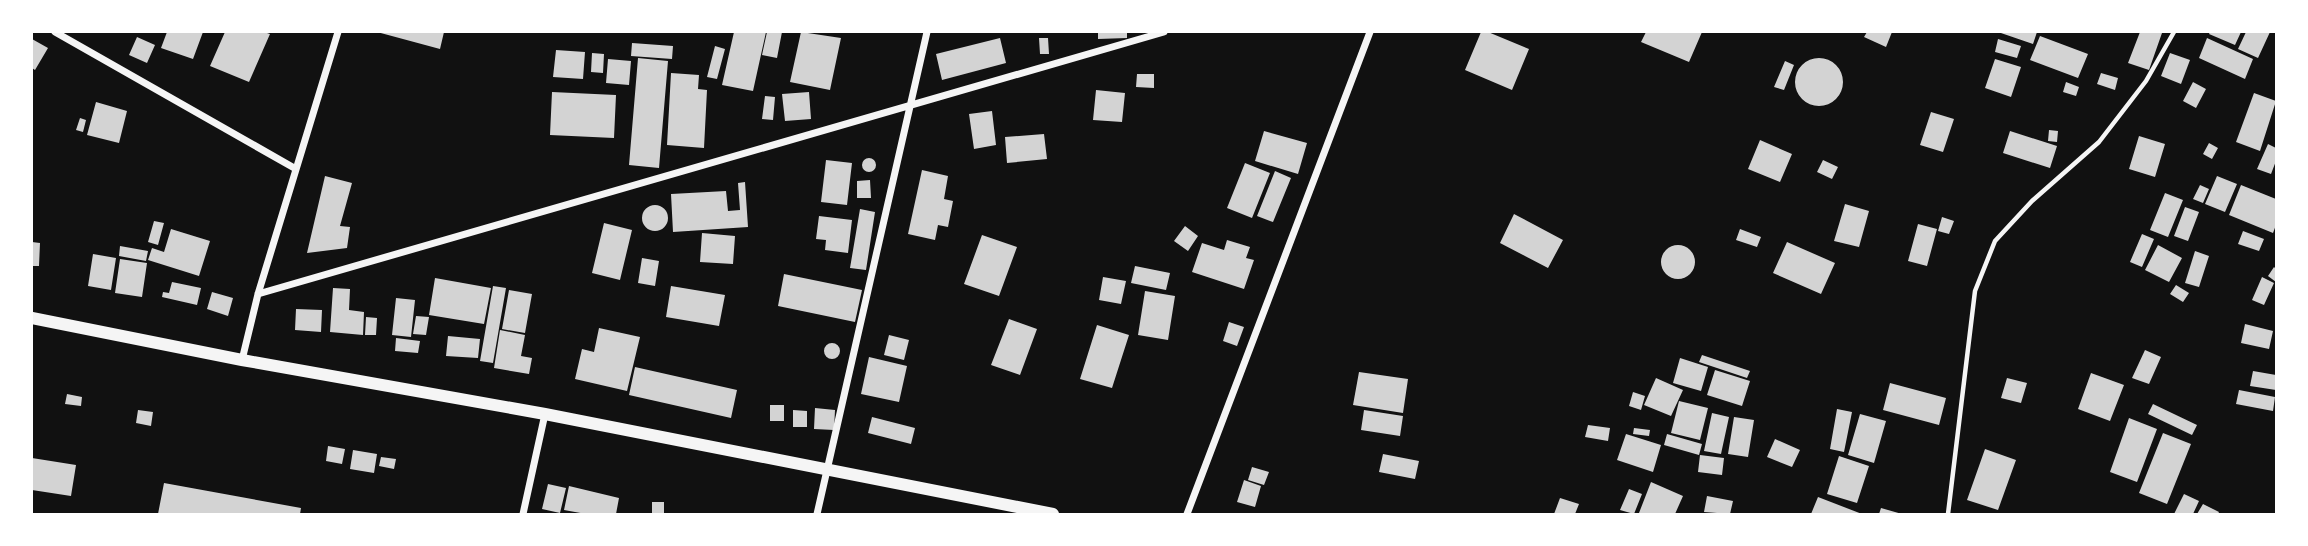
<svg xmlns="http://www.w3.org/2000/svg" width="2308" height="546" font-family="'Golos Text',sans-serif">
	<rect width="100%" height="100%" fill="#111"/>
	<!-- building -->
	<path fill="#d3d3d3" d="M167,32H203L193,59L161,48Z
		M225,32H264L270,34L249,82L210,66Z
		M377,32H444L440,49Z
		M734,32H766L753,91L722,85Z
		M767,32H782L777,58L762,55Z
		M801,32L841,38L830,90L790,82Z
		M1098,32H1127V38L1098,39Z
		M1481,32H1488L1529,49L1512,90L1465,70Z
		M1646,32H1702L1689,62L1641,42Z
		M1867,32H1892L1886,47L1864,37Z
		M1998,32H2037L2033,44Z
		M2140,32L2162,33L2149,70L2128,63Z
		M2210,32H2241L2235,45L2209,34Z
		M2246,32H2270L2258,58L2238,49Z
		M2040,36L2088,54L2078,78L2030,60Z
		M137,37L155,45L147,63L129,55Z
		M1000,38L1006,63L942,80L936,54Z
		M1039,38H1048L1049,54H1040Z
		M2207,38L2253,59L2245,79L2199,58Z
		M32,39L48,48L35,70L32,68Z
		M1998,39L2021,46L2017,58L1995,52Z
		M632,43L673,46L672,59L631,56Z
		M715,46L725,49L717,79L707,77Z
		M556,50L585,52L583,79L553,77Z
		M592,53L604,54L603,73L591,72Z
		M2170,53L2190,60L2181,84L2161,76Z
		M638,58L668,61L659,168L629,165Z
		M1795 82a24 24 0 1 1 48 0a24 24 0 1 1-48 0Z
		M608,59L631,61L629,85L606,83Z
		M1995,59L2021,67L2011,97L1985,88Z
		M1785,61L1794,65L1784,90L1774,87Z
		M671,73L699,75L698,89L707,90L704,148L667,145Z
		M2101,73L2118,78L2115,90L2097,84Z
		M1137,74H1154V88L1136,87Z
		M2066,82L2079,87L2076,96L2063,92Z
		M2193,82L2206,89L2196,108L2183,101Z
		M1096,90L1125,93L1122,122L1093,120Z
		M552,92L616,95L614,138L550,135Z
		M809,92L811,119L785,121L782,94Z
		M2254,93L2276,101L2260,151L2236,142Z
		M765,96L775,97L773,120L762,119Z
		M96,102L127,111L119,143L87,135Z
		M992,111L996,145L974,149L969,114Z
		M1931,112L1954,119L1943,152L1920,145Z
		M80,118L86,120L83,132L76,130Z
		M2049,130L2058,131L2057,142L2048,141Z
		M1264,131L1307,143L1298,174L1255,161Z
		M2010,131L2057,146L2050,168L2003,153Z
		M1044,134L1047,159L1007,163L1005,137Z
		M2139,136L2165,144L2155,177L2129,169Z
		M1760,140L1792,154L1780,182L1748,169Z
		M2209,143L2218,148L2212,159L2203,154Z
		M2268,144L2276,148V161L2271,174L2257,169Z
		M862 165a7 7 0 1 1 14 0a7 7 0 1 1-14 0Z
		M826,160L852,163L847,205L821,202Z
		M1823,160L1838,167L1832,179L1817,172Z
		M1245,163L1270,173L1252,218L1227,208Z
		M922,170L948,176L944,199L953,201L948,227L938,225L935,240L908,234Z
		M1275,171L1291,178L1273,222L1257,216Z
		M325,176L352,183L340,226L350,227L347,248L307,253Z
		M2217,176L2237,184L2225,212L2205,204Z
		M870,180L871,198H857V181Z
		M745,182L748,227L673,232L671,194L726,191L728,211L740,210L738,183Z
		M2200,185L2209,189L2203,203L2193,199Z
		M2241,185L2276,199V225L2273,233L2229,215Z
		M2165,193L2183,200L2168,237L2150,230Z
		M1845,204L1869,211L1859,247L1834,241Z
		M642 218a13 13 0 1 1 26 0a13 13 0 1 1-26 0Z
		M2185,207L2199,212L2188,241L2174,236Z
		M860,209L875,212L866,270L850,268Z
		M1514,214L1563,240L1548,268L1500,243Z
		M819,216L852,220L848,253L825,250L826,240L816,239Z
		M1942,217L1954,221L1949,234L1938,231Z
		M154,221L164,223L158,245L148,242Z
		M604,223L632,230L620,280L592,273Z
		M1918,224L1937,229L1927,266L1908,261Z
		M1185,226L1198,236L1188,251L1174,241Z
		M171,229L210,241L199,276L148,260L152,248L164,252Z
		M1740,229L1761,237L1757,247L1736,240Z
		M2243,231L2264,239L2259,251L2238,244Z
		M702,233L735,236L733,264L700,262Z
		M2142,234L2154,239L2142,267L2130,262Z
		M982,235L1017,247L999,296L964,284Z
		M1227,240L1250,247L1246,258L1254,260L1244,289L1192,272L1202,243L1224,250Z
		M32,242L40,243L39,266H32Z
		M1787,242L1835,263L1821,294L1773,273Z
		M2158,245L2182,258L2169,282L2145,270Z
		M1661 262a17 17 0 1 1 34 0a17 17 0 1 1-34 0Z
		M120,246L148,251L146,261L119,256Z
		M2195,251L2209,256L2199,287L2185,283Z
		M93,254L116,258L111,290L88,286Z
		M642,258L659,261L655,286L638,283Z
		M120,259L147,263L142,297L115,293Z
		M1135,266L1170,273L1166,290L1131,283Z
		M2274,267L2276,269V282L2268,276Z
		M784,274L862,290L855,322L778,306Z
		M1103,277L1126,281L1121,304L1099,300Z
		M2262,277L2274,283L2264,305L2252,300Z
		M435,278L491,288L484,324L429,315Z
		M172,282L201,288L197,305L162,297L163,292L169,293Z
		M2176,285L2189,293L2183,302L2170,294Z
		M493,286L506,288L493,363L480,361Z
		M671,286L725,295L719,326L666,317Z
		M333,288L350,289L349,310L364,312L363,335L330,332Z
		M509,290L532,294L525,333L502,329Z
		M1145,291L1175,296L1168,340L1138,335Z
		M212,292L233,298L228,316L207,309Z
		M396,298L415,300L411,337L392,335Z
		M296,309L322,310L321,332L295,330Z
		M416,316L429,317L426,335L413,334Z
		M366,317L377,318L376,335H365Z
		M1009,319L1037,329L1020,375L991,365Z
		M1229,322L1244,327L1237,346L1223,341Z
		M2245,324L2273,331L2269,349L2241,343Z
		M1097,325L1129,335L1112,388L1080,379Z
		M599,328L640,337L627,391L575,379L582,349L594,352Z
		M500,330L525,335L521,356L532,358L529,374L494,368Z
		M889,335L909,340L904,360L884,355Z
		M448,336L480,339L478,358L446,356Z
		M396,338L420,341L418,353L395,351Z
		M824 351a8 8 0 1 1 16 0a8 8 0 1 1-16 0Z
		M2145,350L2161,357L2149,384L2132,378Z
		M1702,355L1750,371L1747,378L1699,362Z
		M869,357L907,366L899,402L861,394Z
		M1680,358L1708,367L1701,391L1673,383Z
		M635,367L737,390L731,418L629,395Z
		M1715,370L1750,381L1742,406L1707,395Z
		M2253,371L2276,375V390L2250,386Z
		M1359,372L1408,379L1403,413L1353,405Z
		M2091,373L2124,385L2110,421L2078,409Z
		M1656,378L1683,390L1671,416L1644,405Z
		M2007,378L2027,383L2021,403L2001,398Z
		M1890,383L1946,398L1939,425L1883,410Z
		M2239,390L2275,397L2273,411L2236,404Z
		M1633,392L1645,396L1641,410L1629,406Z
		M67,394L82,397L81,406L65,404Z
		M1679,401L1708,408L1700,440L1671,433Z
		M2153,404L2197,425L2192,435L2148,414Z
		M770,405H784V421H770Z
		M815,408L835,410L834,430L814,429Z
		M1837,409L1852,412L1844,452L1830,449Z
		M138,410L153,412L151,426L136,423Z
		M793,410L807,411V427H793Z
		M1364,410L1403,416L1400,436L1361,430Z
		M1712,413L1729,417L1721,454L1704,451Z
		M1860,414L1886,421L1874,463L1848,455Z
		M872,417L915,428L911,444L868,433Z
		M1734,417L1754,420L1748,457L1728,454Z
		M2129,418L2157,429L2137,482L2110,472Z
		M1588,425L1610,428L1608,441L1585,437Z
		M1634,428L1650,430L1649,436L1633,434Z
		M2163,433L2191,444L2167,504L2139,493Z
		M1626,434L1661,445L1653,472L1617,460Z
		M1667,434L1702,444L1699,455L1664,445Z
		M1775,439L1800,450L1792,467L1767,457Z
		M328,446L345,449L342,464L326,461Z
		M1985,449L2016,460L1998,510L1967,500Z
		M353,450L377,454L374,473L350,469Z
		M1383,454L1419,461L1415,479L1379,472Z
		M1700,455L1724,458L1722,475L1698,472Z
		M1839,456L1869,466L1857,503L1827,494Z
		M381,457L396,459L394,469L379,466Z
		M32,458L76,465L71,496L32,490Z
		M1252,467L1269,472L1264,485L1248,480Z
		M1244,480L1261,486L1255,507L1237,502Z
		M1651,482L1683,496L1675,514L1639,513Z
		M164,483L301,508L300,514H158Z
		M548,484L566,488L560,513L542,509Z
		M569,486L619,498L616,514H586L564,510Z
		M1629,489L1642,494L1634,514L1620,510Z
		M2184,494L2199,501L2193,514H2174Z
		M1707,496L1733,501L1730,514L1704,512Z
		M1818,497L1862,514H1811Z
		M1560,498L1579,504L1575,514H1554Z
		M652,502H664V514H652Z
		M2203,504L2219,512L2218,514H2197Z
		M1881,508L1902,514H1879Z"/>
	<g fill="none" stroke-linecap="round" stroke-linejoin="round">
		<!-- path -->
		<path stroke="#f5f5f5" stroke-width="4.5" d="M1948,514L1975,291L1995,241L2032,201L2099,142L2146,81L2174,32"/>
		<!-- minor -->
		<path stroke="#f5f5f5" stroke-width="7" d="M55,32L296,169
			M258,294L1164,32
			M242,360L258,294L338,32
			M523,514L545,414
			M817,514L927,32
			M1187,514L1370,32"/>
		<!-- tertiary -->
		<path stroke="#f5f5f5" stroke-width="12" d="M32,318L242,360L545,414L1053,514"/>
	</g>
	<!-- border -->
	<rect width="2308" height="546" fill="none" stroke="#ffffff" stroke-width="66"/>
</svg>
